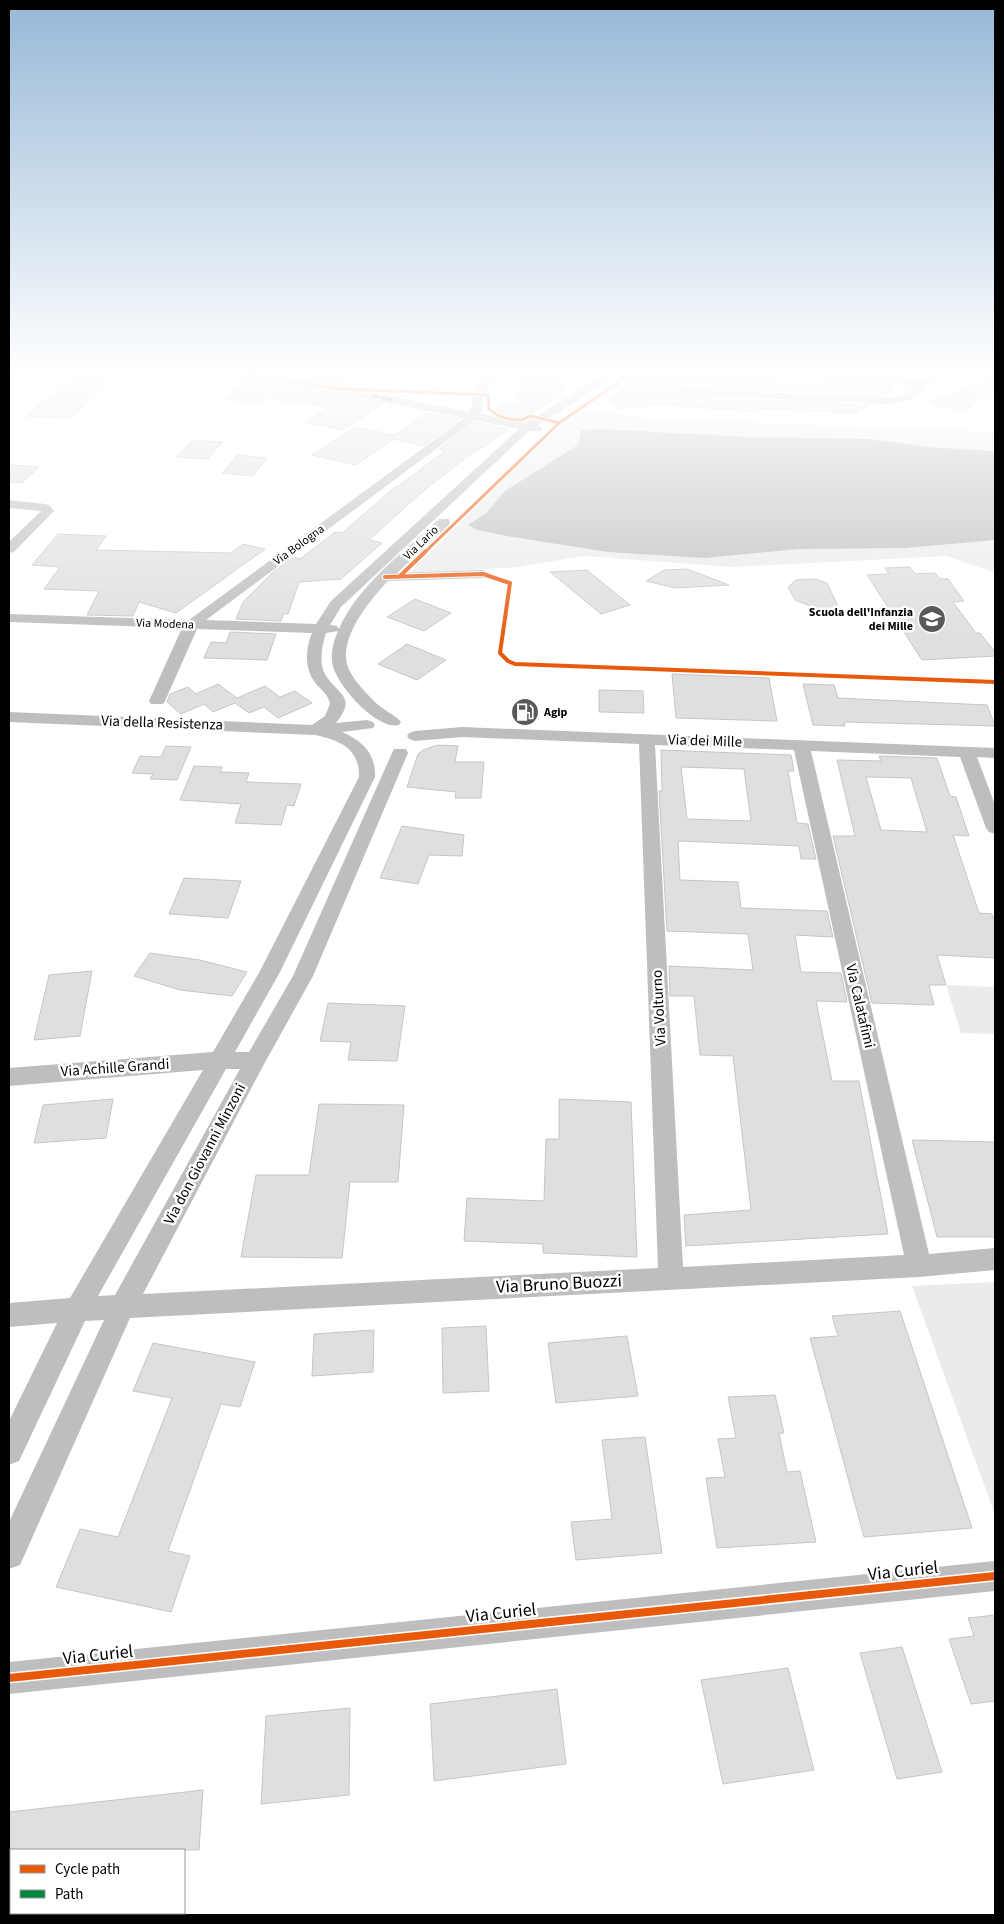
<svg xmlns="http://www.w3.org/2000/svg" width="1004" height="1924" font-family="'Source Sans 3',sans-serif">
	<rect width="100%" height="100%" fill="#fff"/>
	<!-- green -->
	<path fill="#ebebeb" d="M579,409L654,419L995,432V573L947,556L732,567L585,556L518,567L408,574L553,432Z
		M946,985L995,987V1034L961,1033Z
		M995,1282V1515L912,1286Z"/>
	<!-- water -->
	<path fill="#bebebe" d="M601,429L748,437L870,439L927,447L992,451L995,453V540L905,548L798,549L705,558L608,552L507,536L477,530L468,525L486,513L505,491L578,445L581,430Z"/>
	<!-- building -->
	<path fill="#dfdfdf" stroke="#c6c6c6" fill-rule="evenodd" d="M311,375H350L337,384L304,379Z
		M729,375L768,378V380L823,382L821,375H876L879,379L889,382L891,390L882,396L694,387L642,376Z
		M525,377L565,380L560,396L520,420L489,414L506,402L515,404Z
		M72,378L112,381L69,419L26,416Z
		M987,381L995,383V387L965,412L930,403Z
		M632,382L694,397L868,405L856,413L754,408V411L719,409L659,404L619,409L610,399Z
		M246,383L342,396L382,404L343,430L305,422L329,407L264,398L255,404L224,398Z
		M426,413L459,419L423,446L394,439L356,465L312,455L355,427L394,435Z
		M475,422L508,429L487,445L468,456L421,493L369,540L382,543L341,579L299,582L288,614H283L281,621L236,619L243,602L272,573L294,557L300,559L335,532L342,533L395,487H397L445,451L439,449Z
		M192,440L222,442L208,459L177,457Z
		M238,455L267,458L253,476L222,473Z
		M9,465L39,467L22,483L9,482Z
		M58,534L106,536L96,550L231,553L243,544L265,549L176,613L139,602L133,616L87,615L99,591L44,589L60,567L32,565Z
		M910,567L915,574L935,573L940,579H948L964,601L953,602L976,633H980L995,652V656L922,660L867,575L889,574L885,568Z
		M687,569L729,585L675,588L646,581L664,570Z
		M587,570L630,605L601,614L550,572Z
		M815,579L827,583L840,610L823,611L795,600L788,587L796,580Z
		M415,599L451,613L424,631L387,617Z
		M230,632L276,634L267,660L204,658L211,642L226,643Z
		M407,644L446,660L417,680L378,664Z
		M672,674L769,678L777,721L676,718Z
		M218,684L237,698L265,686L280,697L295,691L312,703L278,718L264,707L249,713L235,703L213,712L204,704L181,714L167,702L170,694L188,687L196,694Z
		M803,684L834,685L838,698L987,705L995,726L844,722L845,726L813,725Z
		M599,690L643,691L644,713L599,712Z
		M438,745L458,746L455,762H484L481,798H455L456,792L407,787L418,754L423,750Z
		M166,746L191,747L177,780L150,779L153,774L132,773L140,756L161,757Z
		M661,750L791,755L794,771H788L797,823L808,824L816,859H801L799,846L678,841L680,880L738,882L741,908L827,911L833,937L795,935L801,972L841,973L847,1002L816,1001L832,1081H859L888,1234L686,1246L684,1215L751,1210L733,1056L700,1055L694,996H670L669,966L753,970L748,934L667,931L659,791H662ZM681,767L744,769L751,821L687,819Z
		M879,756L937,758L950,796L956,797L969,836L953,835L979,913L992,914L995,923V958L937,955L946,985H929L934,1005L872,1003L833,836H855L837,760L881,761ZM866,777L911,778L927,832L881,830Z
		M194,766L222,767L220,772L249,773L246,782L301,784L294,806L287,805L281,825L235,823L241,804L180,800Z
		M402,826L464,835L462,856L429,855L418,884L380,878Z
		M184,878L241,881L228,918L169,914Z
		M150,953L200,960L247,972L232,996L180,990L134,976Z
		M92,971L80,1036L34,1040L49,975Z
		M328,1003L405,1006L397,1061L348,1060L351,1042L320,1041Z
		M113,1099L106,1138L34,1143L43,1105Z
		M559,1099L631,1102L637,1257L543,1253V1244L464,1241L467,1198L544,1201L546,1139H559Z
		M319,1104L404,1105L398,1182H350L342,1258L241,1257L256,1175H309Z
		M912,1140L995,1142V1237H937Z
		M900,1311L972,1528L864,1537L810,1338L838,1336L832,1316Z
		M486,1326L489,1391L443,1393L442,1328Z
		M374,1330L373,1372L312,1376L314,1334Z
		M627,1336L638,1396L556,1403L548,1343Z
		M153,1343L255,1362L240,1407L221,1404L168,1551L190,1556L171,1612L56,1587L80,1529L118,1537L172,1398L133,1391Z
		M775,1395L784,1433H779L787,1472L800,1471L816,1542L717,1548L706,1478L725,1477L718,1439L736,1438L728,1397Z
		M645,1437L662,1553L576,1560L571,1522L612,1519L602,1440Z
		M995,1615V1701L971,1704L949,1639L974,1636L968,1618Z
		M902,1647L942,1772L897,1779L860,1653Z
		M788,1668L814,1770L723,1784L701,1680Z
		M557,1689L566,1764L434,1781L430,1704Z
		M350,1708L349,1795L261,1804L266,1716Z
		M203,1790L199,1850H9V1812Z"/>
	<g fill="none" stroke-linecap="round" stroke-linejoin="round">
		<!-- minor -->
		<path fill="#bebebe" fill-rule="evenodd" d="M219,375C304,375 387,396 470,412L474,395L485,375H495L484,395L481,414L525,423L603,375H630L694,389L889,398L903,395L916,387L879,377L878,375H896L923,382L934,375H946L910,400L889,404L694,395L614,376L537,426L541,427L543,429L541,431H529L341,607L330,625L337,626L339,629C357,586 406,550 439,519H449L450,522L449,525L397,573L483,570L490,574L483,578L388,581C370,600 340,636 347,664C351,678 364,691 374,701C381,709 397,716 401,722L399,725C377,731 333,682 332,661C331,651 334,640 338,631L326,633C322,646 318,664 326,676C339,695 357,697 336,723L367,720L373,722L375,725L373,728L342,732C363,741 376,754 375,777L280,972L235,1052H249L293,976L392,753L394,749H406L408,753L313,976L263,1066L143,1294L658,1268L639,744L462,737L415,741L409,739L407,736L409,733L415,731L462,727L995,748V758L977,757L995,805V834L989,832L986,828L960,757L811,751L929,1254L995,1248V1270L919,1277L130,1318L20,1565L9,1569V1522L104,1320L85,1321L19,1461L9,1465V1421L57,1323L9,1327V1303L70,1298L203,1070L9,1086V1068L213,1052L260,971L359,777C360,749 340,740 315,735L9,722V712L312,725L325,716L330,704C328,695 323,691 317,685C304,670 305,650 312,633L197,629L165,701L163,704H151L149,701L182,628L9,622V614L189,620L464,418L342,394L224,378ZM475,420L519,429L331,601L316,624L206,620ZM655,745L794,750L904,1255L683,1267ZM226,1069H240L115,1295L98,1296Z
			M974,375H995V381L975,377Z
			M9,500L45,504L49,505L54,511L14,552L9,553V542L41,511L9,508Z
			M995,1561V1591L9,1694V1662Z"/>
		<!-- quiet -->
		<path stroke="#00873e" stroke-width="2.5" stroke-dasharray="4.5 2.5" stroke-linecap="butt" d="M374,396L393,400"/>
		<!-- cycleway-far2 casing -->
		<g stroke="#fff" stroke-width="5">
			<path id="cycleway-far2" d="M250,375L341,389L488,395L489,409L499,416L509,419L521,420L531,416L559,423L424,553
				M559,423L629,375"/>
		</g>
		<!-- cycleway-far1 casing -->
		<g stroke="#fff" stroke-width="6">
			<path id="cycleway-far1" d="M385,577L483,574L510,583L500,653L508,661L515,664L995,682
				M399,577L426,551"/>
		</g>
		<!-- cycleway casing -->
		<g stroke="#fff" stroke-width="11">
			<path id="cycleway" d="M9,1678L995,1576"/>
		</g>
		<!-- cycleway-far2 -->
		<use href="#cycleway-far2" stroke="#e8590c" stroke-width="3"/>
		<!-- cycleway-far1 -->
		<use href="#cycleway-far1" stroke="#e8590c" stroke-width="4"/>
		<!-- cycleway -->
		<use href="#cycleway" stroke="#e8590c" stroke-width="8"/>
	</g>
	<!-- sky -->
	<linearGradient id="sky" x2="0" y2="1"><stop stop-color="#97b8d7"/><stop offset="0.58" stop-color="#fff"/><stop offset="1" stop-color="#fff" stop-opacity="0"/></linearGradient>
	<rect width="1004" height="645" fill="url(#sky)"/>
	<!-- icons -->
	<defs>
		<g id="school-disc" transform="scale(1.4375)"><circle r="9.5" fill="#595959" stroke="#fff"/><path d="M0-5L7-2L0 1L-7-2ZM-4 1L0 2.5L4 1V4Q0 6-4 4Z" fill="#fff"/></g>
		<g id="fuel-disc" transform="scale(1.4375)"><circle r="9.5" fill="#595959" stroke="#fff"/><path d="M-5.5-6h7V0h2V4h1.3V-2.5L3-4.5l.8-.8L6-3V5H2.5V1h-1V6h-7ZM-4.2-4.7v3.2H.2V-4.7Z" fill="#fff"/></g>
	</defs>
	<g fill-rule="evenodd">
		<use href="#school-disc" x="932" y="619"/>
		<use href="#fuel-disc" x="525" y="712"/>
	</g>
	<g text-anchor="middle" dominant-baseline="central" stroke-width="5" stroke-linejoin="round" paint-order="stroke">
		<!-- far-street labels -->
		<g font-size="12" fill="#000" stroke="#fff">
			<text transform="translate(421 543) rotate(-44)">Via Lario</text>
			<text transform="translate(299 545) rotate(-36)">Via Bologna</text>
			<text transform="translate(165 624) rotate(2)">Via Modena</text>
		</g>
		<!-- far-poi labels -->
		<g font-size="12" font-weight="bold" fill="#000" stroke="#fff" text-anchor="end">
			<text x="913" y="612">Scuola dell'Infanzia<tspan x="913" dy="14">dei Mille</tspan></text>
			<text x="544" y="712" text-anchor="start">Agip</text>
		</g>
		<!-- street labels -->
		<g font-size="15" fill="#000" stroke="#fff">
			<text transform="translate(162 723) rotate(2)">Via della Resistenza</text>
			<text transform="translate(705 741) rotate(2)">Via dei Mille</text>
			<text transform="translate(860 1006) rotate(77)">Via Calatafimi</text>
			<text transform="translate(659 1008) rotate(-93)">Via Volturno</text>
			<text transform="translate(115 1068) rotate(-4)">Via Achille Grandi</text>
			<text transform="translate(205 1154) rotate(-62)">Via don Giovanni Minzoni</text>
		</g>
		<!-- near-street labels -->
		<g font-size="18" fill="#000" stroke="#fff">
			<text transform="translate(559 1284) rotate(-3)">Via Bruno Buozzi</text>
			<text transform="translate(903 1571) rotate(-6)">Via Curiel</text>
			<text transform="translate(501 1613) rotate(-6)">Via Curiel</text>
			<text transform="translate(98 1655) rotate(-6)">Via Curiel</text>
		</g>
	</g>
	<!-- border -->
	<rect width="1004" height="1924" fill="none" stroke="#000000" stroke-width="20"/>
	<!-- legend -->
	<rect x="10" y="1849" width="175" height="65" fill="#ffffff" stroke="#999999"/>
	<rect x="20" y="1865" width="25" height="8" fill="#e8590c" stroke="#999999"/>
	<text x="55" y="1874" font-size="15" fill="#000000">Cycle path</text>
	<rect x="20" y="1890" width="25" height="8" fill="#00873e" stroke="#999999"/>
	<text x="55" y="1899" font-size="15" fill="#000000">Path</text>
</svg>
